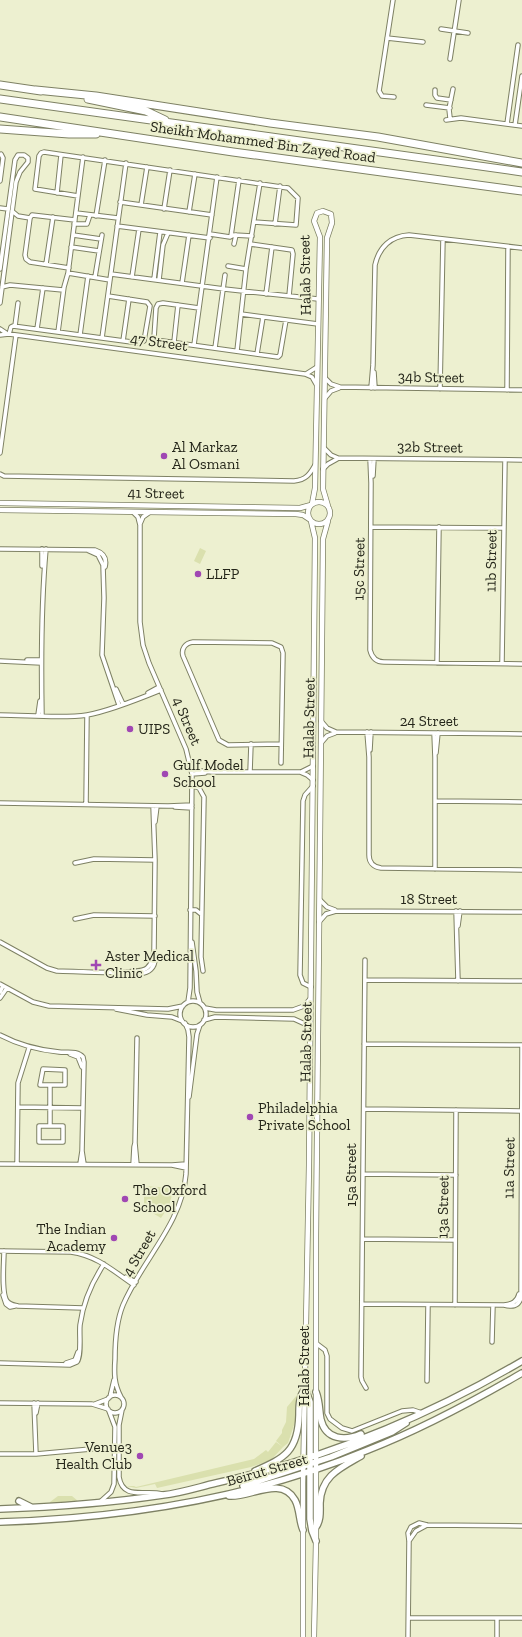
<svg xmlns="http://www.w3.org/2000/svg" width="522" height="1637" font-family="'Zilla Slab',serif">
	<rect width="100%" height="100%" fill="#edf0d0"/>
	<!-- green -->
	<path fill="#dae0ae" d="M200,548L206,551L200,564L194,561Z
		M144,1186L174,1188L169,1206L161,1218L144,1208Z
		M297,1395L296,1419L288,1443L283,1447L276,1441L282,1433V1430L286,1422L287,1407Z
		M276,1442L283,1447L271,1460L251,1467L157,1488L155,1484L136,1488L126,1486H134L136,1487L254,1459L266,1450L268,1452Z
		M58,1496H72L78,1501L50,1504V1502Z"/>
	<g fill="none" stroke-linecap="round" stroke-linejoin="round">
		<!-- minor casing -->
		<g stroke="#7e8164" stroke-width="5.5">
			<path id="minor" d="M393,0L379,91L382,96L394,97
				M441,29L468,33
				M387,38L423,42
				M450,59L459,0
				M435,90V95L437,98L451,100
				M426,105L450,108
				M450,118L449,109L453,89
				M446,120L461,118L522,126
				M507,124L518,45
				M515,125L522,76
				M0,181L3,158L1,154
				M57,193L61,155
				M78,196L35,189L39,156L41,153L44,152L288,188L298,198L296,225L254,222
				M120,202L212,215
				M141,205L147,167
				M0,208L8,209
				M164,209L170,170
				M12,211L18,216L30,218
				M189,212L195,174
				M76,213L118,218
				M96,216L105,160
				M74,224H87L90,215
				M275,224L280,186
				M117,226L210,238
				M210,234L230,237L234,235L252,236
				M73,235L101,239
				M231,236L239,180
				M234,244L236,235
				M250,244L292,250L293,254L289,296
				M71,247L99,251
				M46,264L53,217
				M228,266L246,269
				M69,268L30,262L26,259L25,255L30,218L32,215L75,220
				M0,269L15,160L18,155H24L28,158V162L20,172L16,182L0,303
				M68,273L110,280
				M111,274L224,289L318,299
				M95,277L102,235
				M132,277L139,229
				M154,279L160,232
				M159,280L163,245L168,233
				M182,283L189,235
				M2,287L10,285L63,290
				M266,294L272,247
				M199,308L163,303L158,304L156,308L154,338L156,340L278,357L280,355L286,320
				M241,314L318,324
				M15,326L18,303
				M0,329L6,333
				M37,329L43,288
				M58,332L64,287L68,273L83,157
				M9,334L11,327L13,326L139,343L144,341L150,306L147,302L108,296
				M0,335L9,334L305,374L312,377L316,384
				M80,335L88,276
				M102,338L126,163
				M123,341L129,299
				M174,342L178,305
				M194,345L217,177
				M215,348L225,275
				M237,351L246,269L260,183
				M257,354L263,317
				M374,372L375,388
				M306,374L317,367
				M325,378L331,384L340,387L522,390
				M371,388L373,365L375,265C379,247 391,236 409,235L522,248
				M440,389L443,239
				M507,390L508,247
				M325,398L331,391L339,388
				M324,448L331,455L338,458L522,460
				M0,453L16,335
				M370,459L371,483L370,650C372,658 376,662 384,662L522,664
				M323,469L328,464L337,459
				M0,474L4,476L294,481C306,480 310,474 315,465
				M373,476L374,459
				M133,512L138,517L140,525V622L143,645L149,663L186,749L192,774L190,988L188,1002
				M140,524L143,517L150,512
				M371,527L504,528
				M0,549L95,550C104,553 107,559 105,567
				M42,549V566
				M87,550L98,555L103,565L104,598L102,655L119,705
				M27,660H41
				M0,661L41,663
				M437,663L439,527
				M502,663L505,460
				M116,689L123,704
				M148,693L159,687
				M0,715C26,715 62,719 87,715C110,711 139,699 161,690
				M38,715L40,701
				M42,715C41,660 41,605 46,549
				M321,721L327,728L336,732L522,734
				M367,732L369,757V855C369,862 373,867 381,868L522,870
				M434,733L435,758V869
				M321,743L327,736L335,733
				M370,750L371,732
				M436,753L438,733
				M281,763L283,653L281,647L272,643L193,642C185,643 181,649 183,656L219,740L228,745L281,744
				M191,770L212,772H300L307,775L313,780
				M250,772L251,744
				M301,772L313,766
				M192,774L205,773
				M193,786L199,788L204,797L201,957L203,971
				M436,801L522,802
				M0,803L168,806L192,805
				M86,804L87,715
				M175,807L192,808
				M155,822L157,806
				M75,863L94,859L155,860
				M320,900L327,907L335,910
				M190,910H196L201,914
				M456,911L458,981
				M75,919L94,915L155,916
				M319,922L326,914L336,911L522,912
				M458,926L460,911
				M0,942L47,968L57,971C73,971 137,976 147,968C152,964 153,958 154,951L155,860L153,806
				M192,942L196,971L197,992L200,1003
				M365,960L361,1377L362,1381L366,1388
				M137,973C149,975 156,967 155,956
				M365,980L522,981
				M0,984L33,1002L49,1006L168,1009L183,1006
				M311,987L303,983L300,975L303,801L305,795L313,786
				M0,992L3,986
				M0,998L7,988
				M180 1014a13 13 0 1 1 26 0a13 13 0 1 1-26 0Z
				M205,1008L216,1010H293L304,1006L310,999
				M116,1009L147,1015L172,1017L182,1021
				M204,1020L215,1017L294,1019L305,1024L309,1031
				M0,1035C19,1045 38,1050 59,1052C67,1053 77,1050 83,1057L84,1062L82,1151L80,1164
				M364,1044L522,1045
				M70,1054L78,1057L82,1067
				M43,1069L65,1070V1085H40Z
				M189,1097L197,1034L200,1025
				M18,1107L83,1108
				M364,1109L521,1111
				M39,1126H63V1142H39Z
				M50,1126V1085
				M82,1151L84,1164
				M0,1164L172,1165L186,1164
				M17,1164L18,1083L29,1048
				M133,1165L134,1147L135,1143
				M137,1165L135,1143L137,1038
				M172,1165L186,1168
				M363,1174L456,1175
				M363,1239L455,1240
				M0,1251L71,1252C98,1256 113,1271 134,1285
				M4,1251C4,1262 1,1293 7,1301C10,1305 14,1305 18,1306L83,1308
				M126,1277L136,1282
				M3,1295L6,1304L10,1307L15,1306
				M362,1304L504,1305C512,1304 517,1302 519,1294
				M455,1305L456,1110
				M504,1305C512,1307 518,1307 521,1298L522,1046
				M492,1342L493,1305
				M317,1344L325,1350L327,1356V1413L330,1419L342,1428L352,1431L402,1411L413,1410L422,1413
				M0,1363L70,1365L77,1362C82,1355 79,1335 80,1325C83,1303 92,1282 104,1264
				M66,1363L75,1360L78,1352
				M427,1381L428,1305
				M106 1404a9 9 0 1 1 18 0a9 9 0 1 1-18 0Z
				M110,1397L114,1380
				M121,1397C114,1384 114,1373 115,1359C115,1340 116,1322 123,1305C142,1260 182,1224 186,1174L189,1037L188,1030L185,1023
				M0,1403L92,1404L108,1409
				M34,1403L36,1454
				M95,1404L108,1399
				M122,1410L119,1425V1477C123,1501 146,1489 162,1494
				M36,1413L38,1403
				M0,1454H36L102,1448
				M101,1501L111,1492L114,1484L115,1427L109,1411
				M409,1541L416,1531L427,1525
				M409,1618H522
				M408,1637L409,1541L408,1533L411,1527L419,1523L427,1525L522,1526
				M497,1637V1618"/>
		</g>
		<!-- tertiary casing -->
		<g stroke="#7e8164" stroke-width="6">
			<path id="tertiary" d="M308 513a11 11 0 1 1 22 0a11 11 0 1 1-22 0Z
				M0,503L300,508L311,505
				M312,504L315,488L320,237L314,221L317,213L323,211L331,214L332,223L327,238L323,489L328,506
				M0,510L296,514L303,515L309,519
				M303,1637V1483L309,1165L315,538L311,521
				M314,1637L316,1541V1236L323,539L328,521"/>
		</g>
		<!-- primary casing -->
		<g stroke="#7e8164" stroke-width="8">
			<path id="primary" d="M316,1392C320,1402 319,1411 321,1420C326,1440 345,1441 361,1434
				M255,1471C285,1458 298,1451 299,1415C299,1405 299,1397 305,1388L310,1402V1519L312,1531L316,1541
				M243,1486L331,1457L392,1432L406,1423
				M229,1496C250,1498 281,1475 295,1500C300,1509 299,1521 303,1530
				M19,1501L31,1507
				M0,1509C55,1507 109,1503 163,1495C181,1493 199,1487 216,1483C324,1459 427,1417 522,1361
				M0,1522C125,1518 252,1498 368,1450C422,1429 472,1402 522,1373
				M316,1527C321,1520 320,1512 320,1503C321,1476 340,1468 361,1456"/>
		</g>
		<!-- motorway casing -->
		<g stroke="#7e8164" stroke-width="9">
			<path id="motorway" d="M0,85L41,91
				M36,90L96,96L270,123L378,137L522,163
				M0,99L522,172
				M88,99L146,111L165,120
				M0,117L233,152L522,191
				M0,129L69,134H96"/>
		</g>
		<!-- minor -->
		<use href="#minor" stroke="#fff" stroke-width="3.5"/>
		<!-- tertiary -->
		<use href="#tertiary" stroke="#fff" stroke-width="4.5"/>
		<!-- primary -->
		<use href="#primary" stroke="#fff" stroke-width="5.5"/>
		<!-- motorway -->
		<use href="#motorway" stroke="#fff" stroke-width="7"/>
	</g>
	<!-- markers -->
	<g fill="#a047b3" stroke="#edf0d0" stroke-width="1.5">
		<circle cx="164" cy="456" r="4"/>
		<circle cx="198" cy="574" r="4"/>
		<circle cx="130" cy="729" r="4"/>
		<circle cx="165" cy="774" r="4"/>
		<path d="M94 959h4v4h4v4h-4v4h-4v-4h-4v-4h4z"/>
		<circle cx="250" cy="1117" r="4"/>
		<circle cx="125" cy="1199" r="4"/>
		<circle cx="114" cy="1238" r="4"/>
		<circle cx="140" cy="1456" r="4"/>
	</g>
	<g text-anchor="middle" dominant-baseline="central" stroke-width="3.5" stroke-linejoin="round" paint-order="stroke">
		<!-- street labels -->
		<g font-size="15" fill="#25261a" stroke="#edf0d0">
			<text transform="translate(263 142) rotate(8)">Sheikh Mohammed Bin Zayed Road</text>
			<text transform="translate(305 275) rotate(-91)">Halab Street</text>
			<text transform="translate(159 342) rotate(8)">47 Street</text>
			<text transform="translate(431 377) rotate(1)">34b Street</text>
			<text transform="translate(430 447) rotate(1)">32b Street</text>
			<text transform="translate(156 493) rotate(1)">41 Street</text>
			<text transform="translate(491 561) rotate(-89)">11b Street</text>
			<text transform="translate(359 569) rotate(-89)">15c Street</text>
			<text transform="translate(309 718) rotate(-89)">Halab Street</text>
			<text transform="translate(187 721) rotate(67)">4 Street</text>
			<text x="429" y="721">24 Street</text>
			<text x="429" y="899">18 Street</text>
			<text transform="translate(306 1042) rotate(-89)">Halab Street</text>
			<text transform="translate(509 1168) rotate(-89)">11a Street</text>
			<text transform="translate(351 1175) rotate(-90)">15a Street</text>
			<text transform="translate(443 1207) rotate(-89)">13a Street</text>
			<text transform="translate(139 1253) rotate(-60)">4 Street</text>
			<text transform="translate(304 1366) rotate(-90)">Halab Street</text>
			<text transform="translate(267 1470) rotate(-16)">Beirut Street</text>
		</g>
		<!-- poi labels -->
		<g font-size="15" fill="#25261a" stroke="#edf0d0" text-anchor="start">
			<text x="172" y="447">Al Markaz<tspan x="172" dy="17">Al Osmani</tspan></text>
			<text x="206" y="574">LLFP</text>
			<text x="138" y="729">UIPS</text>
			<text x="173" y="765">Gulf Model<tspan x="173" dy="17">School</tspan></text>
			<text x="105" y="956">Aster Medical<tspan x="105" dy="17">Clinic</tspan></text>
			<text x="258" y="1108">Philadelphia<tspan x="258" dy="17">Private School</tspan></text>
			<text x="133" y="1190">The Oxford<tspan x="133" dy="17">School</tspan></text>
			<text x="106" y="1229" text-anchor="end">The Indian<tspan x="106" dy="17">Academy</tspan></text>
			<text x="132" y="1447" text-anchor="end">Venue3<tspan x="132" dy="17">Health Club</tspan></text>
		</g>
	</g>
</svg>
